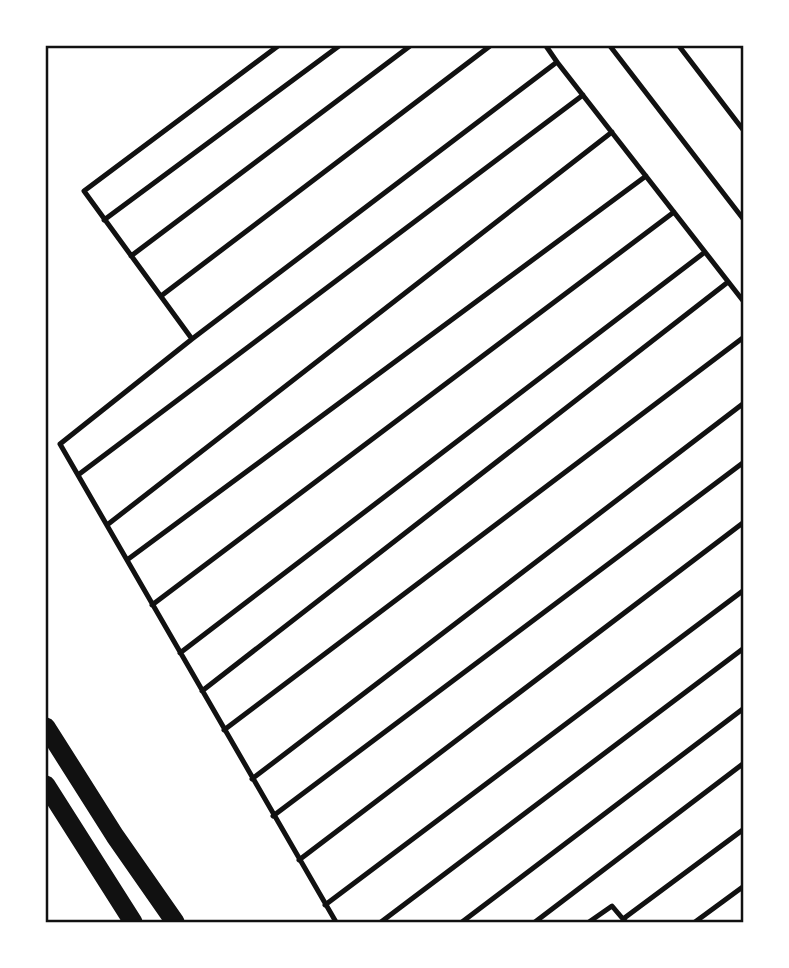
<svg xmlns="http://www.w3.org/2000/svg" width="789" height="968" font-family="'Alegreya Sans',sans-serif">
	<rect width="100%" height="100%" fill="#fff"/>
	<g fill="none" stroke-linecap="round" stroke-linejoin="round">
		<!-- service -->
		<path stroke="#111" stroke-width="5" d="M278,46L84,191L192,339L557,62L546,46
			M610,46L744,220
			M679,46L744,131
			M742,46L744,48
			M557,62L744,302
			M104,220L339,46
			M131,256L410,46
			M161,296L490,46
			M192,339L60,444L336,922
			M78,475L583,95
			M107,525L612,132
			M127,560L646,176
			M152,605L674,212
			M180,653L705,252
			M202,691L728,282
			M224,730L744,337
			M252,779L744,403
			M273,816L744,462
			M299,860L744,522
			M325,905L744,590
			M381,922L744,648
			M462,922L744,708
			M535,922L744,763
			M589,922L612,906L623,919
			M626,922L623,919L744,829
			M695,922L744,886"/>
		<!-- motorway -->
		<path stroke="#111" stroke-width="19" d="M46,727L115,836L175,922
			M46,785L133,922"/>
	</g>
	<!-- border -->
	<rect width="789" height="968" fill="none" stroke="#ffffff" stroke-width="94"/>
	<rect x="47" y="47" width="695" height="874" fill="none" stroke="#111" stroke-width="2.5"/>
</svg>
